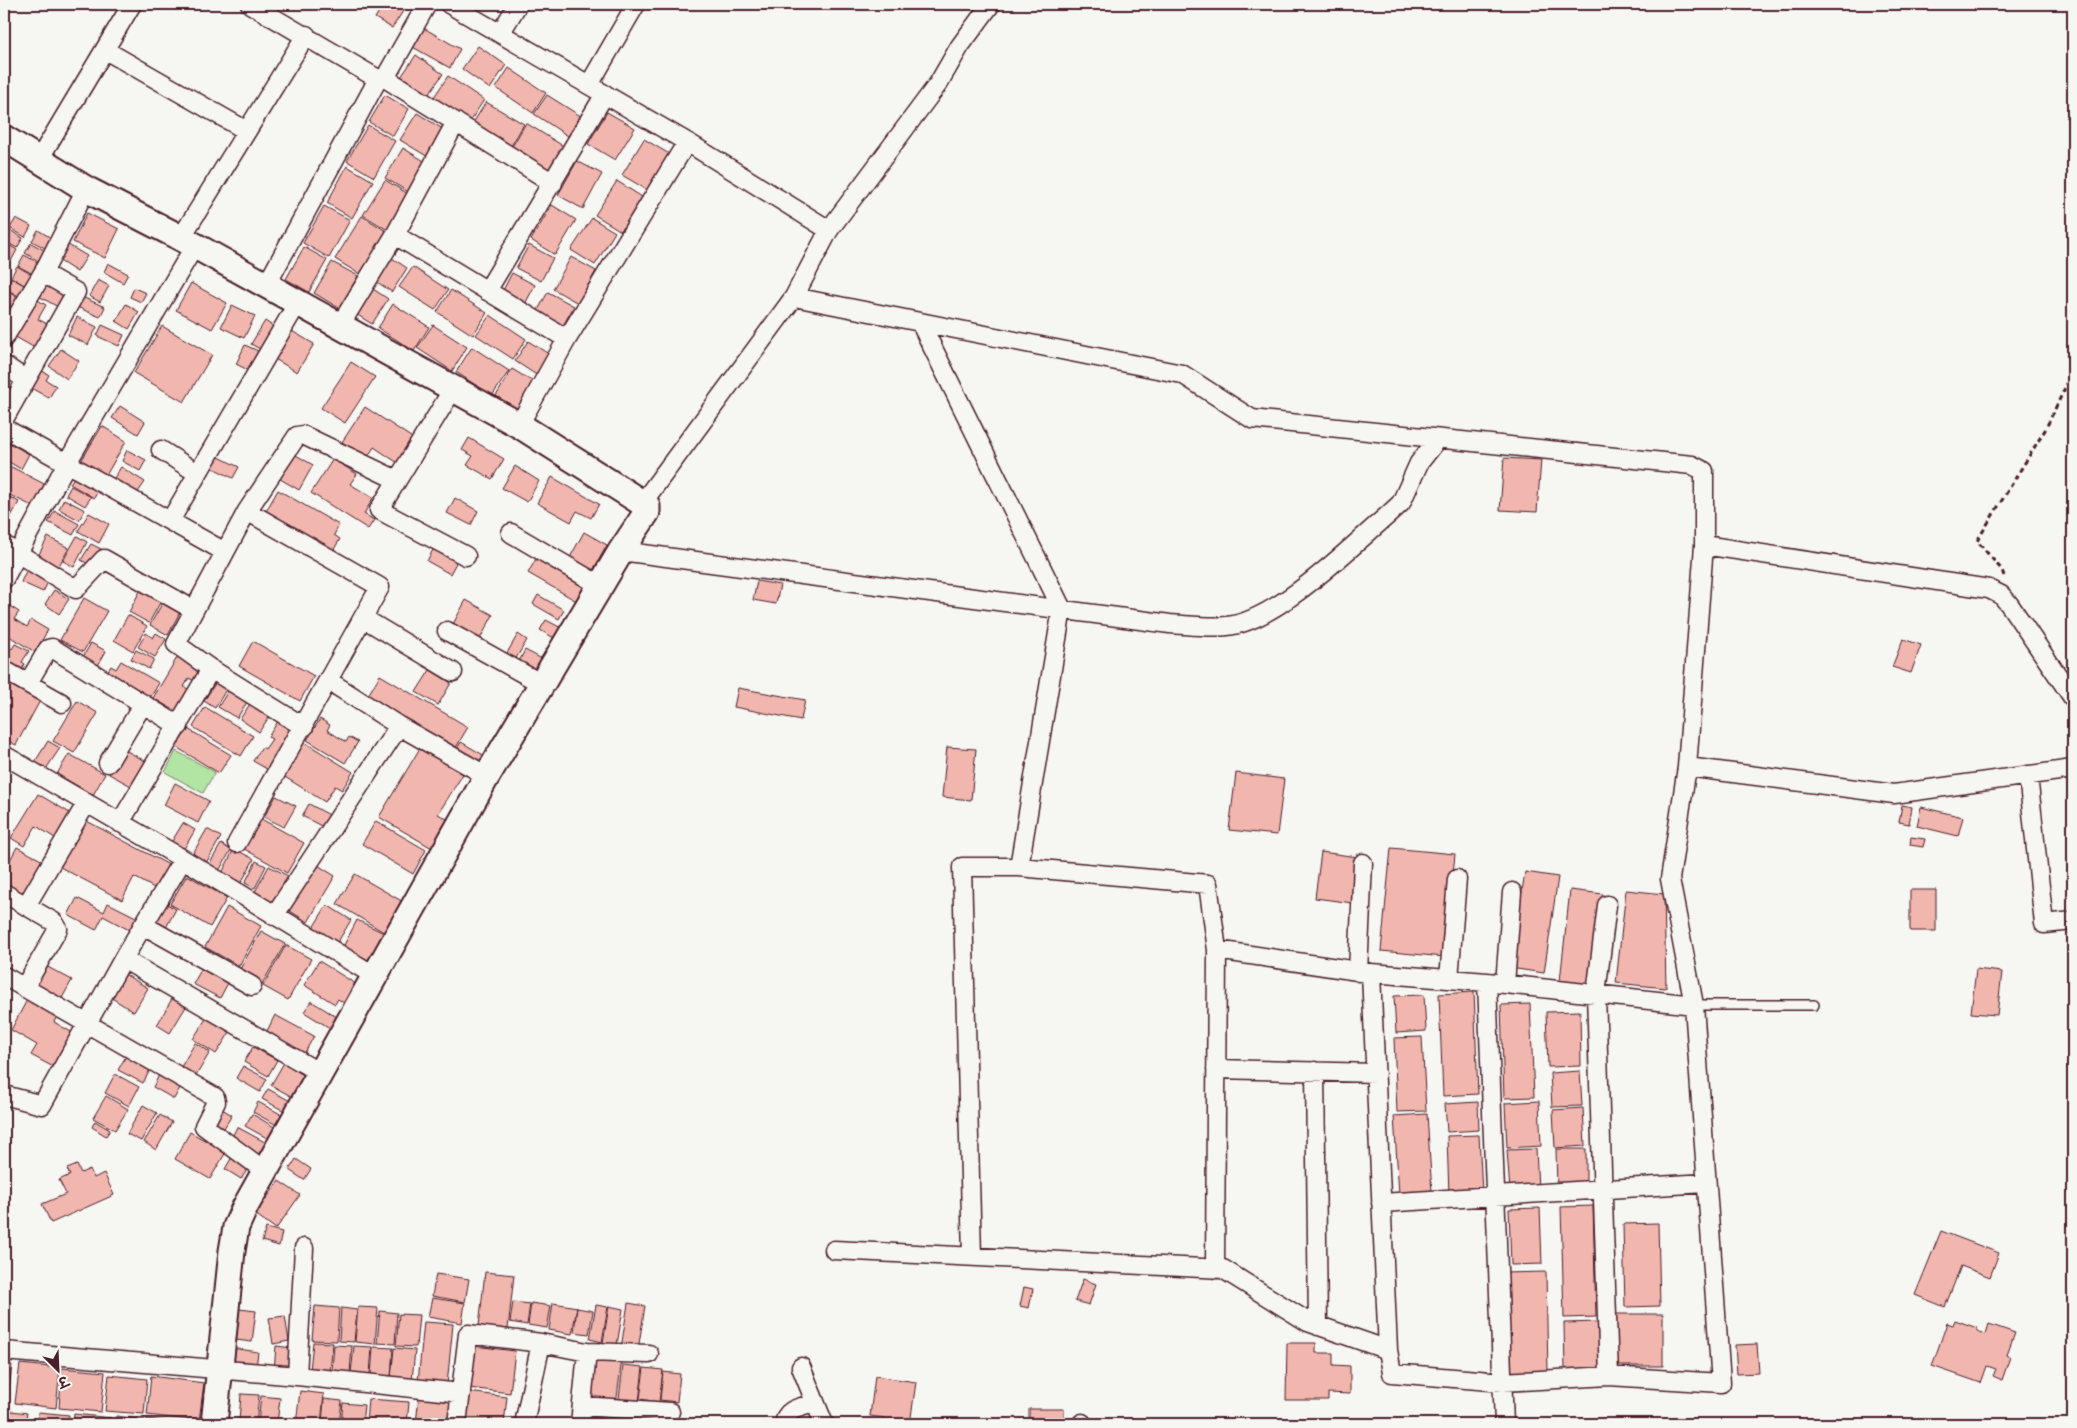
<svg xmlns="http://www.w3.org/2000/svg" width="2077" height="1428" font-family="'Architects Daughter','Playpen Sans Deva',sans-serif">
	<rect width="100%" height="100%" fill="#f6f6f2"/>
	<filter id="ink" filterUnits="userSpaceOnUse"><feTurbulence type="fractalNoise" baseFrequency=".02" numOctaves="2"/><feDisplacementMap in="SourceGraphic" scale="10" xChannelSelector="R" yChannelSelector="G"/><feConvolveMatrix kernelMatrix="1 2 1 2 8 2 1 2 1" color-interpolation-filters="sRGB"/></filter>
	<g filter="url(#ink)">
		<!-- green -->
		<path fill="#b2e4a4" stroke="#7e8268" d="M176,751L215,772L203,793L165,772Z"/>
		<!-- building -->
		<path fill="#f1b6ae" stroke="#4a1f2b" d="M384,4L407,5L392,28L375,18Z
			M422,27L460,49L450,68L411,46Z
			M478,46L506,65L490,89L462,69Z
			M416,55L443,74L428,95L401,77Z
			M509,68L546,93L533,113L496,88Z
			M448,76L484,100L468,124L432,100Z
			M385,95L409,109L393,136L369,122Z
			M547,95L587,120L574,140L534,114Z
			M486,102L524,124L508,151L470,128Z
			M607,112L635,128L615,160L588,144Z
			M417,113L446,131L430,158L400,140Z
			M526,123L568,149L551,175L510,150Z
			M368,125L395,141L374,177L347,161Z
			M644,139L671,155L649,191L622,175Z
			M403,148L429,164L412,194L385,178Z
			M577,161L602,174L583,209L558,195Z
			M347,166L373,181L352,218L327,203Z
			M385,180L410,195L388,230L363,215Z
			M617,181L642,197L621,231L595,215Z
			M552,205L576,220L555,255L531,240Z
			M324,206L350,220L329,258L303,243Z
			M87,213L119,229L105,258L73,242Z
			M362,216L388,232L361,275L335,259Z
			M16,218L31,226L25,237L10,228Z
			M592,218L615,232L595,265L571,250Z
			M8,229L23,238L17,248L4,241Z
			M38,230L53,239L47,249L32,241Z
			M4,242L17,250L11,261L4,257Z
			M31,243L46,251L40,262L25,253Z
			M65,243L87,256L77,272L55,258Z
			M529,245L553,258L541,281L516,268Z
			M304,247L327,260L309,292L286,279Z
			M24,255L39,263L33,274L18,266Z
			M571,257L596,271L578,303L553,289Z
			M392,258L407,268L392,292L377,282Z
			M332,262L358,276L339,308L314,293Z
			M108,263L128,274L123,283L104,272Z
			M17,266L32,275L26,286L11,277Z
			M413,267L448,290L435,310L399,287Z
			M512,273L535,285L523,308L500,296Z
			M11,278L26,286L20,297L5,288Z
			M43,280L65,294L58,307L35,294Z
			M98,280L109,286L100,302L89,296Z
			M191,283L227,303L212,329L176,310Z
			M134,288L146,293L141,302L130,297Z
			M4,289L20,298L14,309L4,303Z
			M373,289L388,299L372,324L356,314Z
			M451,290L487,313L473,335L437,312Z
			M548,292L574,306L560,331L534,317Z
			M82,297L105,307L100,317L77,307Z
			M34,298L46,305L38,319L49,325L35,348L12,335Z
			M126,304L139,312L129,329L116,321Z
			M393,304L429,327L414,351L378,328Z
			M232,305L255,316L244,338L221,327Z
			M490,315L526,339L513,359L476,335Z
			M77,317L97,327L88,345L68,335Z
			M265,321L274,327L260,349L251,344Z
			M102,325L124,335L119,346L97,336Z
			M433,325L467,347L452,371L417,348Z
			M162,326L212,355L184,402L134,373Z
			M285,327L314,344L297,372L268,355Z
			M528,341L552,356L538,376L515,361Z
			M245,345L258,351L248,370L236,364Z
			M472,347L509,371L492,396L456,372Z
			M61,349L79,361L67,379L49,366Z
			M351,362L375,377L345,423L321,408Z
			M39,369L49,375L46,380L56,386L49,398L29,387Z
			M512,369L535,383L519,410L496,396Z
			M120,406L145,422L138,434L112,418Z
			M365,407L414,439L398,463L374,447L367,458L342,442Z
			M102,426L126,441L105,477L80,463Z
			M469,438L504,459L492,479L467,465L473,456L462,450Z
			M4,440L29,454L21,469L4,459Z
			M127,450L146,460L140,471L122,461Z
			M289,451L313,465L299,490L275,476Z
			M213,454L239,467L233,478L207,465Z
			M1504,458L1541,460L1537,512L1500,510Z
			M333,459L357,474L350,484L373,498L364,514L374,520L368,529L311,493Z
			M4,463L46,485L34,507L4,492Z
			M515,466L539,481L527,502L502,488Z
			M121,467L145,482L136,495L112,481Z
			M77,472L101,486L94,498L70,484Z
			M552,477L599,504L591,518L577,511L571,522L537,503Z
			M71,486L91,497L85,506L66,495Z
			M278,490L339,525L334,535L340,539L333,551L265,513Z
			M4,494L19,502L4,529Z
			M455,498L478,511L471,525L447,513Z
			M64,499L85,510L79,520L59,509Z
			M55,511L79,524L73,535L48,522Z
			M89,513L109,524L99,543L78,531Z
			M584,532L607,545L591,574L568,561Z
			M77,536L87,542L74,567L63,561Z
			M48,537L69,548L57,569L37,558Z
			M91,544L101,549L92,566L81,560Z
			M435,546L458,559L450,574L427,561Z
			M536,559L588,590L580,603L528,573Z
			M27,569L49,580L43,592L21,582Z
			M757,581L780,585L776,604L753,600Z
			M142,587L163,597L149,623L129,612Z
			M54,590L69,599L59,614L45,604Z
			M538,595L564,610L559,619L533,604Z
			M84,598L107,611L83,652L60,640Z
			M466,600L493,615L480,639L453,624Z
			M163,602L180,612L168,635L150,625Z
			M8,605L19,612L14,619L27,627L31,620L48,630L35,652L4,633V612Z
			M128,615L147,626L133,651L114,640Z
			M546,620L569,632L563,643L540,630Z
			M146,633L153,638L156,633L166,639L155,657L138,647Z
			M518,634L527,640L512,665L503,660Z
			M1903,639L1921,645L1911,673L1892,667Z
			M253,641L314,676L300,701L239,666Z
			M91,643L106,651L95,671L80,662Z
			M15,644L29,651L22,662L25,664L18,676L4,667V645L12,649Z
			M136,650L154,659L149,669L131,659Z
			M525,650L546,661L539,674L518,663Z
			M181,651L201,670L194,681L189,678L184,687L192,691L179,713L153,698Z
			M121,661L159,683L146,705L103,679L111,666L116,669Z
			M430,670L451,683L438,705L416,692Z
			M380,675L468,727L455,749L367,697Z
			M4,676L42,697L16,745L4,739Z
			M216,682L227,688L215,708L204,701Z
			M230,688L249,699L237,718L218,707Z
			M738,688L805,700L801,720L734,707Z
			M77,701L98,713L74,753L53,741Z
			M252,701L271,714L259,732L240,719Z
			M205,707L253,736L241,756L193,727Z
			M280,718L298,730L272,772L253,761L262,747L265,749L272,739L268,737Z
			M320,719L330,725L327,730L346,742L349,737L358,742L345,763L307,740Z
			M188,729L231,755L219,773L176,747Z
			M301,740L353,772L342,790L335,786L325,802L280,774Z
			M48,741L60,748L44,772L33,765Z
			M461,742L492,760L484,773L453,755Z
			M947,747L976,749L971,800L942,797Z
			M420,748L463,774L438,814L449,820L432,848L379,817Z
			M123,749L147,762L133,787L109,774Z
			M69,754L105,774L93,795L57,774Z
			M1236,773L1284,779L1277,835L1229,830Z
			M175,783L209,801L198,823L164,805Z
			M38,794L70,813L55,838L36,826L24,846L11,838Z
			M276,796L296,806L284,827L264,817Z
			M309,804L335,818L329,830L302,816Z
			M1902,805L1912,807L1909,824L1899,822Z
			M1921,807L1963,817L1958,836L1917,826Z
			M256,816L304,843L287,873L239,846Z
			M83,819L169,865L156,889L134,877L122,900L58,866Z
			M376,821L426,850L413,874L362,844Z
			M183,823L195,830L181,854L169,846Z
			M207,829L221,837L206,863L192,855Z
			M1911,837L1925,839L1923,847L1910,845Z
			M221,844L231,850L216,876L206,870Z
			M17,847L43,861L22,899L4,889V871Z
			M1391,848L1455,854L1445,957L1381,951Z
			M234,849L254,859L241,883L222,873Z
			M1321,852L1358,857L1353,903L1315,898Z
			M256,861L266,866L255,888L245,883Z
			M313,862L335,876L308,922L285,908Z
			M269,866L292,878L274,911L251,899Z
			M1525,872L1558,877L1544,973L1510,968Z
			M355,874L405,903L387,934L337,904Z
			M187,875L227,898L210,927L170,904Z
			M1570,890L1603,894L1593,985L1560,981Z
			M1626,890L1664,894L1666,988L1616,983Z
			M1910,890H1936V931H1910Z
			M77,898L104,912L108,903L138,918L131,931L103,916L96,930L68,915Z
			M163,902L176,909L162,935L149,928Z
			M327,905L351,920L336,945L311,931Z
			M227,907L261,926L239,966L205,947Z
			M357,920L388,935L374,963L343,947Z
			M261,931L285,944L262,984L239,971Z
			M286,945L311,959L288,1000L263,986Z
			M319,961L359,986L347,1005L338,999L335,1004L304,985Z
			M42,964L72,980L61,1000L31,983Z
			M202,968L229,981L220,998L193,984Z
			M1976,969L2002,972L1997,1015L1971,1013Z
			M121,972L148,988L134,1012L107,995Z
			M1474,992L1478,1094L1443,1096L1439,994Z
			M1424,995L1426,1031L1396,1033L1394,996Z
			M173,997L187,1005L170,1033L157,1025Z
			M28,998L58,1014L54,1022L78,1036L59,1070L31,1055L37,1045L11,1030Z
			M311,1001L340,1019L333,1030L304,1012Z
			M1530,1004L1534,1097L1504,1098L1501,1005Z
			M1580,1011L1581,1066L1548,1067L1546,1012Z
			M209,1014L232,1029L216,1054L193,1039Z
			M275,1015L314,1036L304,1054L266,1033Z
			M1422,1037L1426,1111L1397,1112L1394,1038Z
			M195,1043L210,1052L193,1081L178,1072Z
			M253,1047L277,1060L268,1076L244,1062Z
			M126,1056L150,1070L143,1083L118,1070Z
			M285,1061L310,1075L296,1099L271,1085Z
			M243,1066L267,1079L260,1092L236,1078Z
			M1580,1071L1582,1106L1552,1107L1550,1073Z
			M160,1073L182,1084L174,1099L153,1087Z
			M115,1074L139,1087L129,1106L105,1093Z
			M268,1089L294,1103L288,1113L262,1099Z
			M106,1096L128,1109L115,1130L93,1118Z
			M1539,1101L1541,1146L1507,1148L1505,1103Z
			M258,1102L290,1119L284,1129L253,1112Z
			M1478,1102L1479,1130L1447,1132L1445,1104Z
			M143,1105L157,1113L141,1141L127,1134Z
			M1583,1108L1585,1146L1555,1148L1553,1110Z
			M222,1109L232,1115L221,1133L211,1126Z
			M252,1114L283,1132L276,1143L245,1126Z
			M1427,1114L1432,1193L1399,1194L1394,1116Z
			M160,1115L172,1122L156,1150L144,1142Z
			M95,1121L110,1130L106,1136L92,1127Z
			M237,1127L274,1147L266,1162L232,1137Z
			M190,1132L226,1152L210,1179L175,1159Z
			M1479,1135L1482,1193L1449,1195L1447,1136Z
			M1536,1149L1538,1189L1510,1191L1507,1150Z
			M1556,1149H1586V1187L1557,1188Z
			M232,1157L249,1167L241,1179L225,1169Z
			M296,1159L311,1169L304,1180L289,1170Z
			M77,1165L81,1173L90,1169L94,1178L104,1173L114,1195L51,1223L42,1204L66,1194L59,1180L70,1175L67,1169Z
			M279,1181L300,1195L276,1229L255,1214Z
			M1593,1206L1596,1317L1564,1318L1561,1207Z
			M1540,1208L1542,1264L1511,1265L1509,1209Z
			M1658,1223L1660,1306L1625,1307L1623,1224Z
			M266,1228L282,1232L279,1246L262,1241Z
			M1941,1231L1999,1253L1990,1277L1961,1266L1945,1307L1915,1295Z
			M485,1272L514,1275L508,1329L479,1326Z
			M1546,1272L1548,1373L1505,1374L1503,1273Z
			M436,1274L469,1279L465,1302L432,1296Z
			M1083,1279L1096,1284L1089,1305L1075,1301Z
			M1024,1287L1033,1289L1029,1308L1020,1306Z
			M432,1298L465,1303L462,1323L428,1317Z
			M513,1302L530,1304L527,1325L510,1322Z
			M531,1303L551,1306L547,1328L528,1325Z
			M553,1303L577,1307L572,1334L549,1330Z
			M628,1303L645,1306L638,1350L621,1348Z
			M596,1305L608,1307L602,1342L590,1339Z
			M315,1306L339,1308L337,1341L312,1340Z
			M609,1306L623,1309L617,1345L603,1343Z
			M358,1307L378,1308L375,1344L355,1342Z
			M341,1308L357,1310L354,1342L339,1341Z
			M577,1308L593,1311L589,1334L574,1332Z
			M239,1309L256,1311L252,1342L236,1340Z
			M380,1311L397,1313L395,1344L377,1343Z
			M399,1314L419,1315L416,1347L396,1346Z
			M1616,1314H1663V1366H1616Z
			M285,1316L289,1341L273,1344L269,1318Z
			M1955,1320L1977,1328V1331L1986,1334L1989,1324L2015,1333L2007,1355L2010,1357L2002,1380L1993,1376L1996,1369L1987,1366L1981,1383L1932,1366L1947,1323L1953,1325Z
			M424,1322L453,1324L447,1385L418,1382Z
			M1599,1322L1600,1369L1565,1370L1564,1323Z
			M313,1342L333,1343L330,1371L310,1370Z
			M1287,1343H1316V1353H1333V1365L1350,1366V1394L1328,1393V1400H1286Z
			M1757,1344L1759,1373L1737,1374L1735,1345Z
			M334,1345L352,1346L350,1373L332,1371Z
			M276,1346L292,1348L290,1372L274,1371Z
			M354,1346L372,1347L370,1374L351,1373Z
			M474,1346L515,1351L510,1393L469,1388Z
			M373,1347L393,1348L391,1377L371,1376Z
			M232,1348L258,1352L256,1368L230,1364Z
			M394,1348L415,1350L412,1380L391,1378Z
			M596,1355L622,1358L616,1405L590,1402Z
			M4,1364L12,1365L7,1406H4Z
			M20,1364L60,1368L56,1408L15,1403Z
			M623,1365L643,1367L639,1402L619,1399Z
			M62,1368L105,1372L101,1412L59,1408Z
			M644,1368L663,1370L659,1402L640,1399Z
			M663,1372L680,1374L677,1402L660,1400Z
			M109,1375L147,1379L144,1414L105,1411Z
			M151,1376L204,1383L199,1421L147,1415Z
			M875,1376L916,1382L910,1424H884L885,1418L870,1416Z
			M300,1391L324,1394L321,1424H296Z
			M468,1392L507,1397L504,1424H464Z
			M241,1394L259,1395L256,1424L239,1422Z
			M261,1396L280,1398L277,1424L258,1423Z
			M419,1396L456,1400L453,1424H416Z
			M324,1399L342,1401L339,1424H322Z
			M368,1399L409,1402L407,1424H366Z
			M343,1403L364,1405L362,1424H341Z
			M1029,1409H1064V1424H1029Z
			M4,1410L27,1413L25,1424H4Z
			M38,1412L69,1415L68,1424H37Z
			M74,1414L111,1418V1424H73Z
			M116,1416L145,1420L144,1424H115Z
			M147,1419L189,1424H146Z"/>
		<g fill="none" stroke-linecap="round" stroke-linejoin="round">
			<!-- lane casing -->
			<g stroke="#4a1f2b" stroke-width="12">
				<path id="lane" d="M1694,1005H1814"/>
			</g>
			<!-- street casing -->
			<g stroke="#4a1f2b" stroke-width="21">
				<path id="street" d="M250,4L378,79L385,78L553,183
					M449,4L687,142L829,230
					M501,32L518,4
					M105,50L247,131
					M385,78L427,4
					M589,85L636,4
					M38,161L132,4
					M395,235L567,339
					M181,238L306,35
					M266,286L378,79
					M487,291L605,94
					M794,297L1182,374L1252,419L1692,465L1704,471V545L1687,767L1670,879L1694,1005L1721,1383L1609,1376L1503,1382L1392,1373L1388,1350L1371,973
					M921,324L1062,609L1019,867
					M339,327L395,235L456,122
					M4,338L43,273L86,189
					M4,365L26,380
					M453,389L379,510L466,556
					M4,419L76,292L43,273
					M519,425L567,339L687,142
					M4,428L225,552
					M161,450L197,473
					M643,502L794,297L829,230L938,84L960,46L991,4
					M170,521L297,304
					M511,533L601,586
					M4,545L76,589L104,559L194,610
					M1704,545L1989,589L2001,595L2009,604L2073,698
					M621,551L1170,624C1188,625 1209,628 1227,626C1277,621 1348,549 1388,515L1401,503L1419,463L1438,439
					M4,579L67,463L194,247
					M363,618L453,672
					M447,631L542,684
					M4,670L62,703
					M329,681L399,726L487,776
					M28,683L48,649L52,648L179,726
					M304,727L211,669L176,644L247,511L297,436L303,435L397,480
					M4,755L183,859L375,976
					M108,763L143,704
					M1687,767L1894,794L2073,769
					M2028,775L2044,924L2073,921
					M120,823L211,669
					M237,843L380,587L247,511
					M4,893L54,922L58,929L24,988
					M1607,905L1596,994L1609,1376
					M26,906L86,804
					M274,916L399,726
					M143,925L252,986
					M123,959L320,1073
					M1358,972L1363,863
					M4,976L215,1097L216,1102L204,1126L265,1171
					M1449,979L1457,879
					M1487,982L1504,1424
					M1505,984L1512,892
					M1216,1069L1376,1073
					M1315,1071L1318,1326
					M4,1095L42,1105L123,959L183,859
					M1381,1203L1706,1183
					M834,1250L1223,1269L1308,1322L1388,1350
					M972,1256L962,867H1019L1208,884L1217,950L1371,973L1487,982L1694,1005
					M1215,1269L1217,950
					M4,1351L297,1376L461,1393
					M801,1367L824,1424
					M297,1376L304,1248
					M582,1406L670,1412
					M457,1424L468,1334L541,1343L587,1352L649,1354
					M524,1424L541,1343
					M580,1424L587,1352
					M785,1424C784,1408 803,1407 815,1403
					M1082,1424V1423"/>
			</g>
			<!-- secondary casing -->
			<g stroke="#4a1f2b" stroke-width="29">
				<path id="secondary" d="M4,138L86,189L181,238L519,425L647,506V512L621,551L487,776L245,1207L236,1227L232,1251L214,1424"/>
			</g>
			<!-- path -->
			<path stroke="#4a1f2b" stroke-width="3" stroke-dasharray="5 4" stroke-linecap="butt" d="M2004,576L2002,570L1977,541L2045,430L2073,371"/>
			<!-- lane -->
			<use href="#lane" stroke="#f6f6f2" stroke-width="9"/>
			<!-- street -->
			<use href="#street" stroke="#f6f6f2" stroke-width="18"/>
			<!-- secondary -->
			<use href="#secondary" stroke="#f6f6f2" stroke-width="25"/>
		</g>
	</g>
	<!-- margin -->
	<rect width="2077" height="1428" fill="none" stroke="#f6f6f2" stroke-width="20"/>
	<rect x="10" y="10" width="2057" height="1408" fill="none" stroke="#4a1f2b" stroke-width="2" filter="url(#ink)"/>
	<!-- north arrow -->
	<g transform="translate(58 1370) rotate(156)" stroke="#f6f6f2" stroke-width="4" paint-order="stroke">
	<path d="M0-4L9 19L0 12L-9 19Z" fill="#4a1f2b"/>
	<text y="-8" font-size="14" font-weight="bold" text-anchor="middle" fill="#4a1f2b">उ</text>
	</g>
</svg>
